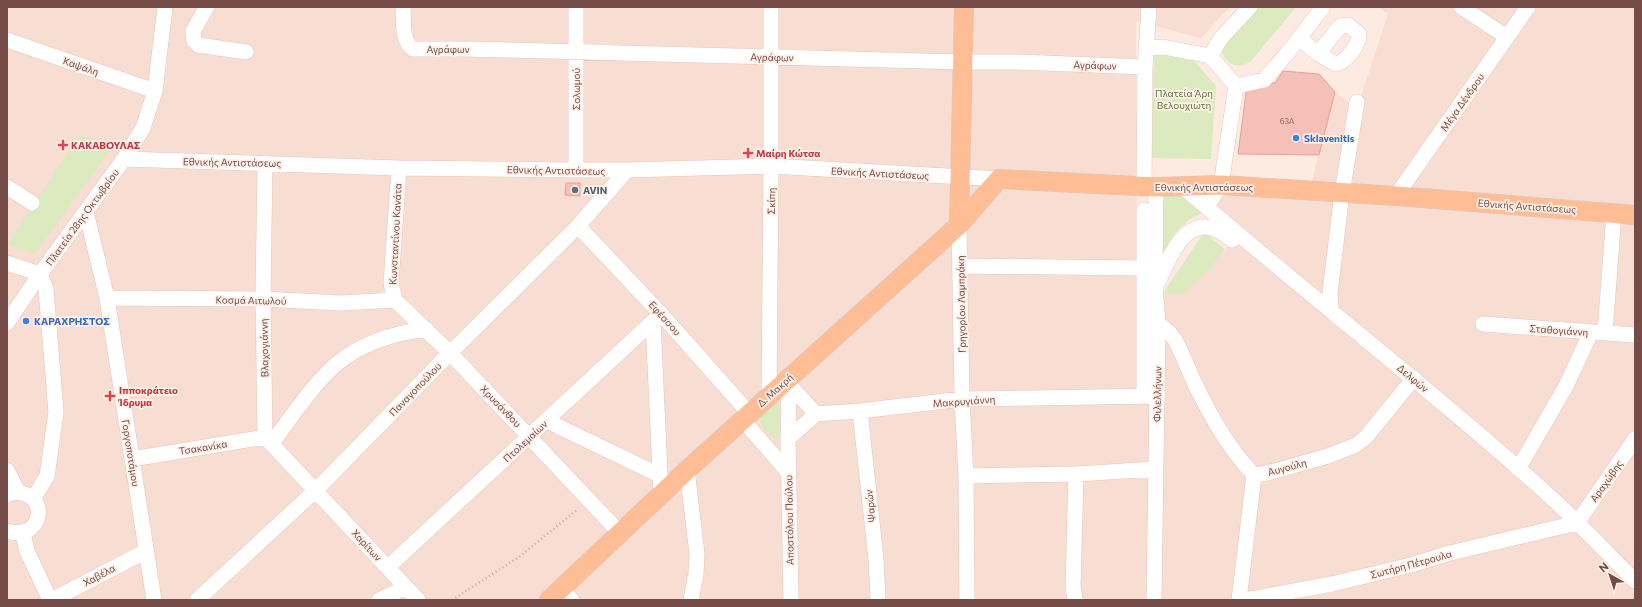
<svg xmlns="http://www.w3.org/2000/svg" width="1642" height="607" font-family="Commissioner,sans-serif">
	<rect width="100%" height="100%" fill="#fdebe1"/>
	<!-- residential -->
	<path fill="#f7ddd2" d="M7,7H1230L1201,38L1136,21L1137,291L1182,295L1211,268L1242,227L1214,205L1225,189L1309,192L1335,92L1357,109L1388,14L1378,7H1635V600H7Z"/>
	<!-- green -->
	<path fill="#dcebbf" d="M1256,7H1296L1251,61C1239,71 1221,64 1222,47Z
		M1155,52L1191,57L1216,86L1211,159L1151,158L1154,55Z
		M79,135L113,146L35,254L8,244Z
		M1180,194L1202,213C1180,223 1174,234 1162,254L1159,197Z
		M1204,232L1225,249L1211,268L1182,295L1163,293Z
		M776,403L780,405V408L779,437L774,438L762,426L759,418Z"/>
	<!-- building -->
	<path fill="#f4c0b8" stroke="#e7a197" d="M1283,71L1319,74L1335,92L1319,155L1238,154L1247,85L1275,83Z
		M566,183H580V196L565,195Z"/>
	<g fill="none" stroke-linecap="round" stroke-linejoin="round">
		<!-- minor casing -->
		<g stroke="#e4c7c0" stroke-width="16">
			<path id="minor" d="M207,7L193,31L194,41L198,45L246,52
				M403,7C404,20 401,41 413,49H467L963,62H1018L1145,67
				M1461,7L1507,37
				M1299,38L1318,54L1336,64C1345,63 1360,44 1359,34L1348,25L1340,26L1318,54
				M7,40L155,91
				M1147,48L1163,47L1210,56L1236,86L1221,185L1206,207
				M1210,56L1221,38L1250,7
				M1236,86L1264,80L1290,50L1323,7
				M124,159L399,168L576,170H627L771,166L999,179
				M399,168L391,283L395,300L450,353L620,533
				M576,170V7
				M1182,186C1305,293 1435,392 1556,502C1583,527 1609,555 1635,581
				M7,187L32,203
				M1144,187L1145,67L1149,7
				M1396,196L1528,7
				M1144,210V396
				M86,212L107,298L154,600
				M959,225L962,399L966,476L967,600
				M578,226L661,314L749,413
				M7,263L40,274
				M960,266L1144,268
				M1157,284C1173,250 1190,204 1232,240
				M107,298L263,299L341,303L395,300
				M1331,310L1330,293L1342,193L1357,102
				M653,321L661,494
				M7,323L40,274L124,159L143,128L155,91L165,7
				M1158,323L1170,333L1175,340C1185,358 1191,378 1201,396C1215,424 1232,452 1254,475
				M1483,324L1635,335
				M1605,333L1614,213
				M785,380L816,414L860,411L962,399L1158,396
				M789,385L788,439L791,600
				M769,395L771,166V7
				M860,411L876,559L878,600
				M742,419L788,472
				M547,421L659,475
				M265,437L263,299L265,163
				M788,439L816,414
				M271,444C292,417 312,384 339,362C364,342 395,333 426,329
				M132,459L265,437L418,600
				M1518,469L1566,386L1591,332
				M7,470L18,492
				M687,470L697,554L696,574L691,600
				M966,476L1076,474L1156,469
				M7,495C12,492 17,492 22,493C50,499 40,542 7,531
				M33,499L47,476L56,412L46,289L40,274
				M23,533L27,551L50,600
				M388,567L661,314
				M561,588L572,600
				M52,600L146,551
				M197,600L316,490L450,353L578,226L627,170
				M379,600L406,587
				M1075,600L1073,587L1076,474
				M1154,600L1158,323L1155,288L1156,187
				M1239,600L1254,475L1267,473L1328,456L1356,445L1366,437L1414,378
				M1245,600L1332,584L1411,565L1450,553L1577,523L1635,439"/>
		</g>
		<!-- major casing -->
		<g stroke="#d6c9c8" stroke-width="20">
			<path id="major" d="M959,225L964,7
				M549,600L687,470L959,225L999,179L1156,187L1221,185L1396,196L1635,215"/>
		</g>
		<!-- path -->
		<path stroke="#d8a39b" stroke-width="2.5" stroke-dasharray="1 3" stroke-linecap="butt" d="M452,600L519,557L578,509"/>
		<!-- minor -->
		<use href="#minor" stroke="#fff" stroke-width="15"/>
		<!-- major -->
		<use href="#major" stroke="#ffbd96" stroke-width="19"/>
	</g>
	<!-- markers -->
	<g fill="#3f7fe0" stroke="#fff0e8" stroke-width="1.5">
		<circle cx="1296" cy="138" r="4"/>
		<circle cx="26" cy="321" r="4"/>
	</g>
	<g fill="#e0444e" stroke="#fff0e8" stroke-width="1.5">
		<path d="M61 139h4v4h4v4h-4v4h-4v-4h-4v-4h4z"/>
		<path d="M746 147h4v4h4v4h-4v4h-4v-4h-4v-4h4z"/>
		<path d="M108 390h4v4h4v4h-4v4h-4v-4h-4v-4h4z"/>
	</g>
	<circle fill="#5c6f8a" stroke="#fff0e8" stroke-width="1.5" cx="575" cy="190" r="4"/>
	<g text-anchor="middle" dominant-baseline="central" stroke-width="3.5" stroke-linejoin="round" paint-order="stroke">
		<!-- number labels -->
		<g font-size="8" fill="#956863">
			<text x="1287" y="121">63Α</text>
		</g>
		<!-- street labels -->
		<g font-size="10" fill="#754b47" stroke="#fff0e8">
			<text x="448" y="49">Αγράφων</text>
			<text transform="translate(772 57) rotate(1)">Αγράφων</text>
			<text transform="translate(1095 65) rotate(2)">Αγράφων</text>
			<text transform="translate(81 66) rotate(19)">Καψάλη</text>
			<text transform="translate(576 89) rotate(-90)">Σολωμού</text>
			<text transform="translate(1462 102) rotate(-55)">Μέγα Δένδρου</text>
			<text transform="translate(232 162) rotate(1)">Εθνικής Αντιστάσεως</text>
			<text transform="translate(556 170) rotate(1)">Εθνικής Αντιστάσεως</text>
			<text transform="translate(880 173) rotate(3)">Εθνικής Αντιστάσεως</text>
			<text x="1204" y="187">Εθνικής Αντιστάσεως</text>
			<text transform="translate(771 201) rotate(-89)">Σκίπη</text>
			<text transform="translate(1527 206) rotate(4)">Εθνικής Αντιστάσεως</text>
			<text transform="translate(82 217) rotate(-54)">Πλατεία 28ης Οκτωβρίου</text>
			<text transform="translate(395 234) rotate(-87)">Κωνσταντίνου Κανάτα</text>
			<text transform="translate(251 300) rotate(1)">Κοσμά Αιτωλού</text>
			<text transform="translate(961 304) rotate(-91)">Γρηγορίου Λαμπράκη</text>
			<text transform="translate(665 318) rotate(48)">Εφέσσου</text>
			<text transform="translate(1559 330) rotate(4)">Σταθογιάννη</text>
			<text transform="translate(264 348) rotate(-91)">Βλαχογιάννη</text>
			<text transform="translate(1413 378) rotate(40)">Δελφών</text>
			<text transform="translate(415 389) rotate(-46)">Παναγοπούλου</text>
			<text transform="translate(775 390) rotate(-42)">Δ. Μακρή</text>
			<text transform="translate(1157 394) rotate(-89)">Φιλελλήνων</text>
			<text transform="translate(964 401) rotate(-4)">Μακρυγιάννη</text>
			<text transform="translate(501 406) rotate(46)">Χρυσάνθου</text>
			<text transform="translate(525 441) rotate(-43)">Πτολεμαίων</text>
			<text transform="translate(203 447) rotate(-9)">Τσακανίκα</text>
			<text transform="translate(131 453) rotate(81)">Γοργοποτάμου</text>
			<text transform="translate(1287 467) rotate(-15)">Αυγούλη</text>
			<text transform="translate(1606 481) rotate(-55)">Αραχώβης</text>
			<text transform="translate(870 506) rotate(-96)">Ψαρών</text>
			<text transform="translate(789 520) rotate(-91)">Αποστόλου Παύλου</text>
			<text transform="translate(367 545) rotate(47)">Χαρίτων</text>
			<text transform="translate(1411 564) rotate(-15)">Σωτήρη Πέτρουλα</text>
			<text transform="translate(99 575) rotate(-28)">Χαβέλα</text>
		</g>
		<!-- park labels -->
		<g font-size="10" fill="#5c763c" stroke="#fff0e8">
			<text x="1184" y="93">Πλατεία Άρη<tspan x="1184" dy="12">Βελουχιώτη</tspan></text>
		</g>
		<!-- shop labels -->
		<g font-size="10" font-weight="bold" fill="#366cbe" stroke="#fff0e8" text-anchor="start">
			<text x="1304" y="138">Sklavenitis</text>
			<text x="34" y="321">ΚΑΡΑΧΡΗΣΤΟΣ</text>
		</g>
		<!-- health labels -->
		<g font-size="10" font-weight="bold" fill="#be3a42" stroke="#fff0e8" text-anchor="start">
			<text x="71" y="145">ΚΑΚΑΒΟΥΛΑΣ</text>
			<text x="756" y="153">Μαίρη Κώτσα</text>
			<text x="119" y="390">Ιπποκράτειο<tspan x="119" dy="12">Ίδρυμα</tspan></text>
		</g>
		<!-- service labels -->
		<g font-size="10" font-weight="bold" fill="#4e5e75" stroke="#fff0e8" text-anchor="start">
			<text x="583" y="190">AVIN</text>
		</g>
	</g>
	<!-- border -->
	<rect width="1642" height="607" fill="none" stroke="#754b47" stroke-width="16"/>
	<!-- north arrow -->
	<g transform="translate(1610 575) rotate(321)" stroke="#fff0e8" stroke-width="3" paint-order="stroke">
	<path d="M0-3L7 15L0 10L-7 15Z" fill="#754b47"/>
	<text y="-6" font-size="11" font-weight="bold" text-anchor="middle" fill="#754b47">N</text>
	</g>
</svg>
